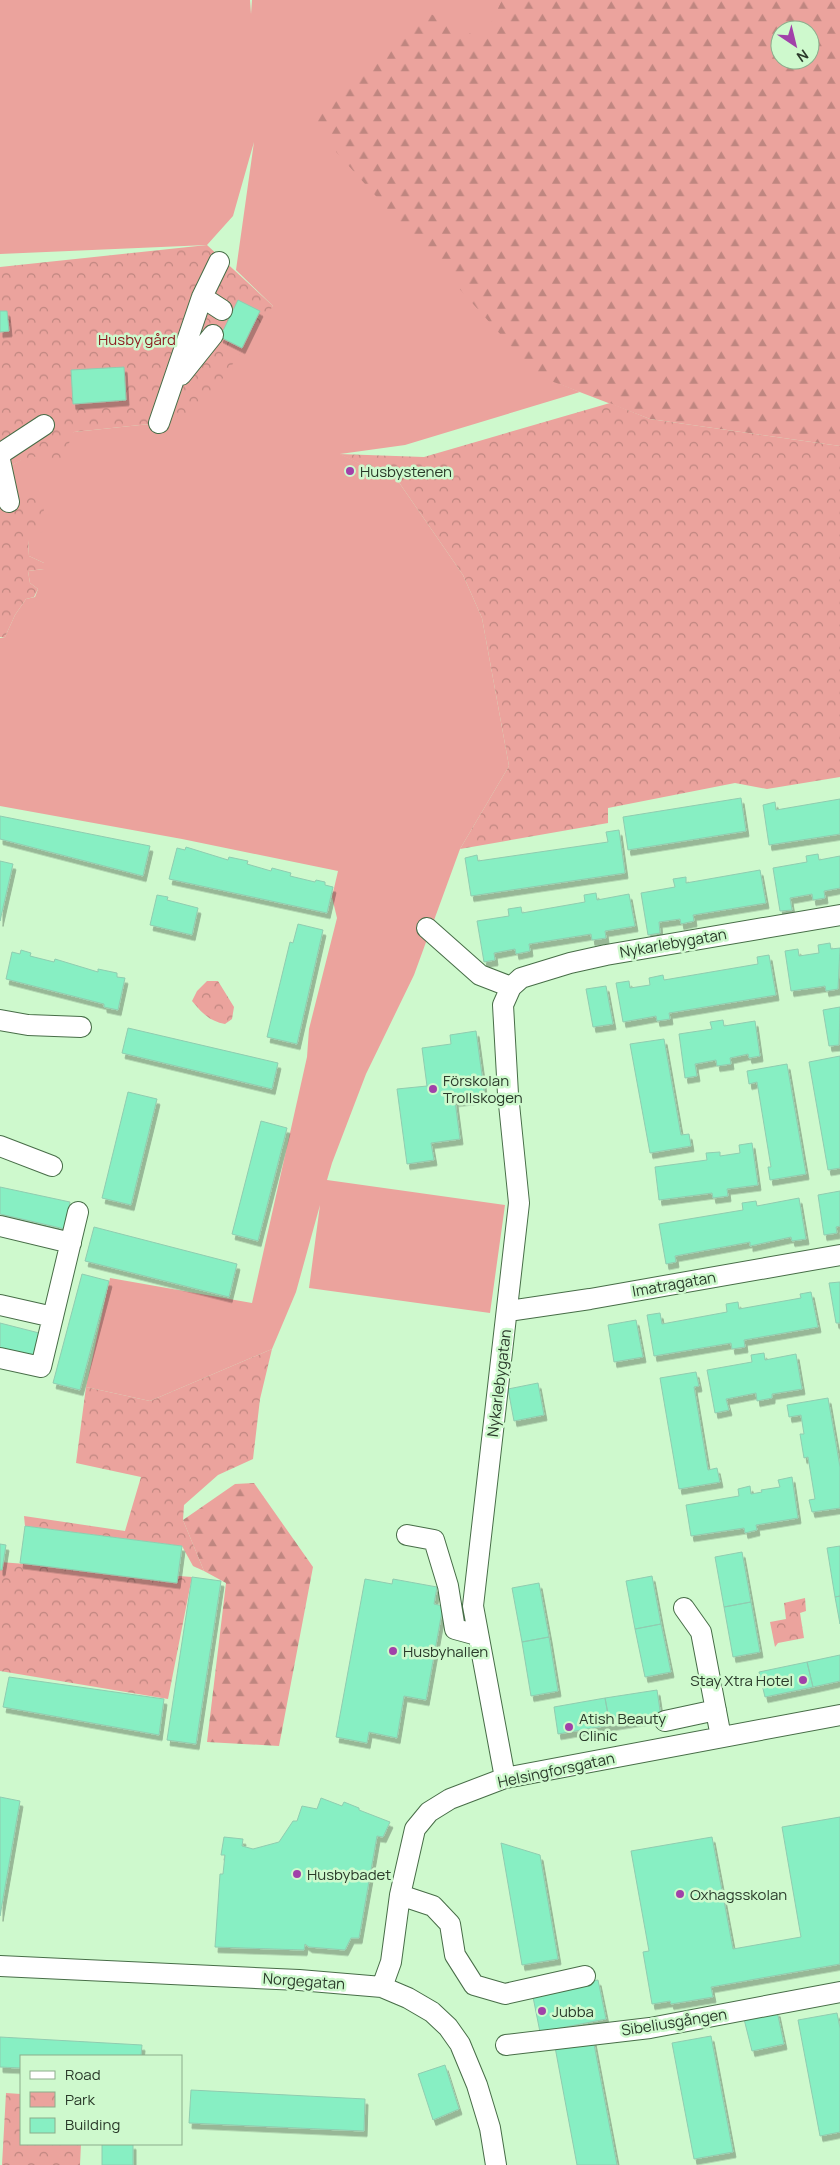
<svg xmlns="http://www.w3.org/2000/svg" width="840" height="2165" font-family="Manrope,sans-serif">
	<defs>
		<pattern id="forest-firs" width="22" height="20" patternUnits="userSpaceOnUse" patternTransform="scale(1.25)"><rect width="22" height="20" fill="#eba39d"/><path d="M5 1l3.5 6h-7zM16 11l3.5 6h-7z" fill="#bf8680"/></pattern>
		<pattern id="park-crowns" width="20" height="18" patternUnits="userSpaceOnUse" patternTransform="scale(1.25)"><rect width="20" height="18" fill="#eba39d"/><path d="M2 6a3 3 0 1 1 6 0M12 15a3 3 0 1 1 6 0" fill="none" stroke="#bf8680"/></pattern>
		<filter id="shadow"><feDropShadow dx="3" dy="5.5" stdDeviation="0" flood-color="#0004"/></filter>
	</defs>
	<rect width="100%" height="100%" fill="#cef9cd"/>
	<!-- green -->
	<path fill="#eba39d" d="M0,0H250L251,14L252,0H646L538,375L580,392L405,445L340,454L398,481L463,575L482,618L509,766L460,849L414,975L366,1074L332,1163L327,1180L505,1205L490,1313L309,1288L320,1205L296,1292L272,1349L150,1401L86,1387L110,1278L252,1303L307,1057L309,1029L337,918L332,897L338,871L182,839L0,806V638L5,637L15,615L26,599L35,597L38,589L30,583L28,571L44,569V563L29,556L28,540L11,498L6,468L25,458L42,455L74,432L159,423L273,306L236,270L254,142L233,216L207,245L0,254Z"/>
	<!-- forest -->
	<path fill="url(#forest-firs)" fill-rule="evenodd" d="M502,0H840V446L650,419L538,376L311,124L423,10L483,40ZM780,30H810V60H780Z
		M254,1483L313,1567L279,1746L207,1742L226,1583L204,1571L183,1520L235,1484Z"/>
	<!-- park -->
	<path fill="url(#park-crowns)" d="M207,245L273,306L198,414L159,423L74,432L61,461C35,453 30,456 6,468L11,498L33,495L44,506L43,531L28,540L29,556L44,563V569L28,571L30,583L38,589L34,597L26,599L15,615L5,637H0V267Z
		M610,403L650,419L840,446V777L767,789L735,783L608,808V823L460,849L509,766L482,618L463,575L398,481L339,454L424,457Z
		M207,981H218L234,1007L232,1019L225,1024C209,1021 202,1013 192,1001L197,991Z
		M272,1349L260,1399L253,1459L218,1475L184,1505L183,1520L204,1571L193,1566L182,1546L25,1526L24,1516L125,1531L141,1477L76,1463L86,1387L150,1401Z
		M0,1562L192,1577L168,1699L0,1671Z
		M805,1598L806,1611L800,1613L804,1638L778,1643L775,1647L770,1622L786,1619L784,1603Z
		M6,2093L21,2094V2144H81L80,2165H2Z"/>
	<!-- building -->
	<path fill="#87efc3" stroke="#90ccb0" filter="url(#shadow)" d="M238,300L260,311L242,348L220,337Z
		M0,311H7L9,331L0,332Z
		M124,367L126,400L73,404L71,370Z
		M741,798L746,831L628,850L623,817Z
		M840,799V834L769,845L763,805L775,802L776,810Z
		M0,816L150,846L143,876L0,839Z
		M619,830L625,873L471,896L465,858L477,855L478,861L608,842L606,832Z
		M186,847L228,860L229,857L248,861L247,864L271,871L272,868L291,873L290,876L315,882L316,880L325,882V885L333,887L327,913L169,879L177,848L185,850Z
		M818,854L819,860L840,856V888L824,891L825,898L813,900L812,894L790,898L792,910L780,911L773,868L807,862L806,856Z
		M0,861L13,864L0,921Z
		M760,870L766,903L693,915L694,921L681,924L680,919L659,922L660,933L648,935L641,893L675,887L673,879L686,877V883Z
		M596,893L597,900L629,894L635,926L605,931L606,938L592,940L591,934L529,944L530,951L516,954L515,949L494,953L495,960L484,962L477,921L509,916L508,909L521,907L522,913L585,902L584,895Z
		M157,895L168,897L167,900L198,908L192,935L150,925Z
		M298,924L323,930L297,1044L267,1037L290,942L293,943Z
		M830,943L831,949L840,948L838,989L826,991L825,986L791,991L785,951L798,949L799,956L819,953L818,945Z
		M21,950L31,953L30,956L54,962L55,959L98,972V969L117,973V977L125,978L118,1010L104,1007V1004L6,979L12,952L20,954Z
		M769,955L776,995L669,1013L670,1019L657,1021L656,1016L623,1022L616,983L629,981L630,988L650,985L649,978L663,975L664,980L758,964L757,957Z
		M606,986L613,1024L593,1027L586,989Z
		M840,1007L839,1045L829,1046L823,1010Z
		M723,1020L724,1026L755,1021L760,1056L749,1058L748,1054L730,1058L731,1064L717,1066L716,1060L695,1064L697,1076L685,1078L679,1034L712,1029L710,1022Z
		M128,1028L278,1063L272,1089L122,1053Z
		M476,1031L485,1097L455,1101L460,1139L431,1143L434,1160L407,1164L397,1089L427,1086L422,1048L451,1044L450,1035Z
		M664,1039L681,1135L689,1134L691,1146L650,1153L630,1044Z
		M840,1056V1168L828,1170L809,1062Z
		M787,1064L806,1174L770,1180L768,1167H771L757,1082L749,1084L747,1071Z
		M128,1092L157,1099L131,1205L102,1198Z
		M261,1121L287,1128L258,1241L232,1234Z
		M752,1143L758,1185L727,1189L728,1196L713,1198L712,1193L659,1200L655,1167L707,1160L706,1153L720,1152V1156L740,1153L739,1145Z
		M0,1187L70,1202L65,1229L0,1214Z
		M840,1191V1226L836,1227L837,1233L824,1235L818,1195Z
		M799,1198L806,1239L792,1241L791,1237L750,1246V1242L675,1256L676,1262L666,1264L659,1224L743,1210L742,1203L756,1201L757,1206Z
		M94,1227L237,1264L229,1297L85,1261Z
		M82,1274L109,1281L80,1390L53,1383Z
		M840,1282V1323H836L829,1283Z
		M811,1292L818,1327L744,1340L745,1347L732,1349L731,1343L654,1356L647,1315L660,1313L662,1324L727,1312L726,1304L738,1302L739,1309L801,1298L800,1294Z
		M636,1320L643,1357L614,1362L608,1325Z
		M0,1323L47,1335L40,1364L0,1353Z
		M764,1353L765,1360L796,1354L802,1389L772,1394V1398L757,1401L756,1393L726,1399L729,1410L715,1413L707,1370L752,1362L751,1355Z
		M696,1372L699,1386L694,1387L708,1470L717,1468L720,1482L679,1489L660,1378Z
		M538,1383L544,1415L514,1421L508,1389Z
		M828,1398L840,1467V1508L812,1512L809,1500L815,1499L808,1457L804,1458L800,1434H804L801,1415L789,1417L787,1405Z
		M792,1477L798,1518L756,1525L757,1530L745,1533L744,1528L691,1536L686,1505L739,1496L738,1489L750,1486L751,1494L762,1492L761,1490L780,1487L778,1480Z
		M25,1526L182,1546L177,1583L20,1563Z
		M0,1544L6,1545L2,1570H0Z
		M840,1546V1596L835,1597L827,1548Z
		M742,1552L751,1602L724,1607L715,1557Z
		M652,1576L661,1624L635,1629L626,1581Z
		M192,1577L221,1581L196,1744L167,1740Z
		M365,1579L392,1584L393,1579L437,1587L434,1604L443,1606L426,1700L404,1696L397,1738L369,1732L367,1743L336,1737Z
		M539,1583L549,1637L522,1642L512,1588Z
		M840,1596V1624L835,1597Z
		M751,1602L760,1652L733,1657L724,1607Z
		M661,1624L671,1672L645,1677L635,1629Z
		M549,1637L558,1691L531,1696L522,1642Z
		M840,1655V1681L813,1687L807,1662Z
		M807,1662L813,1687L765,1697L759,1672Z
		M9,1677L164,1699L159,1735L3,1707Z
		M657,1690L661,1717L610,1725L605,1698Z
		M605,1698L610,1725L558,1734L554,1707Z
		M0,1797L20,1801L0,1916Z
		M321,1798L342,1806L344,1802L359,1808V1810L390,1822L383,1837L377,1836L359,1938H351L345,1950L309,1947L305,1944L304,1950L215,1947L220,1874H223L225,1855H221L224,1837L243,1839L242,1846L253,1849L279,1842L293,1821H297L302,1806L317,1809Z
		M840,1817V1964L711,1987L713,1997L671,2004L670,2001L652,2004L643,1952L649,1951L631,1851L712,1837L733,1949L801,1937L782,1827Z
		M501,1843L540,1855L558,1959L522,1965Z
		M598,1980L606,2019L540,2032L532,1992Z
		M777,2011L784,2044L752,2051L744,2019Z
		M837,2013L840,2028V2132L820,2136L798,2020Z
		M711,2036L733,2152L694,2159L672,2043Z
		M0,2037L142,2045L141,2056H21V2068L0,2067Z
		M593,2039L617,2165H577L555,2047Z
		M445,2065L459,2109L433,2120L418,2074Z
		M191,2090L365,2099L364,2131L189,2123Z
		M102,2144H133V2165H102Z"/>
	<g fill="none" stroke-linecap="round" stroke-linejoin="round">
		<!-- minor casing -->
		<g stroke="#476d47" stroke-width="22">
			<path id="minor" d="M202,297L222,310
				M181,375L213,335
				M159,423L202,297L219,262
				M0,454L44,425
				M0,460L9,502
				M427,928L480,975L511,987
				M0,1020L28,1025L81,1027
				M0,1146L52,1166
				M0,1226L71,1243
				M0,1305L53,1317
				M508,1311L590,1299L840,1255
				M0,1358L41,1367L78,1212
				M407,1535L434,1540L448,1586L455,1629L477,1635
				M684,1608L701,1632L721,1737
				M665,1721L716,1710
				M505,1778L473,1606L519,1203L508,1094L503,1005L511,987L521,978L570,963L606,955L840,915
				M400,1895L433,1906L450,1924L455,1955L474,1985L505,1994L585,1976
				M0,1966L299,1980L382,1987L408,1998L432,2012L448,2027L460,2044L477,2085L490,2128L496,2165
				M382,1987L391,1962L400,1895L415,1829L429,1812L450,1799L505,1778L840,1715
				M506,2045L650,2028L840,1992"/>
		</g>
		<!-- minor -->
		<use href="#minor" stroke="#fff" stroke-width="20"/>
	</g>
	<!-- markers -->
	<g fill="#a141a9" stroke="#cef9cd" stroke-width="2">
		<circle cx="350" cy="471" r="5"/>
		<circle cx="433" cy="1089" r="5"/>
		<circle cx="393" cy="1651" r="5"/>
		<circle cx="803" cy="1680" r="5"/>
		<circle cx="569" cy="1727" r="5"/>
		<circle cx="297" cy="1874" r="5"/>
		<circle cx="680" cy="1894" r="5"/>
		<circle cx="542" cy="2011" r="5"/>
	</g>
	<g text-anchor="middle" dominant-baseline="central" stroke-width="5" stroke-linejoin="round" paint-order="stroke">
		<!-- park labels -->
		<g font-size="15" fill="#8d1e22" stroke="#cef9cd">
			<text x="137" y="339">Husby gård</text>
		</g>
		<!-- poi labels -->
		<g font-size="15" fill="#2a3a2a" stroke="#cef9cd" text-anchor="start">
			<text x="360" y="471">Husbystenen</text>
			<text x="443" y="1080">Förskolan<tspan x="443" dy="17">Trollskogen</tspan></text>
			<text x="403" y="1651">Husbyhallen</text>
			<text x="793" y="1680" text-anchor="end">Stay Xtra Hotel</text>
			<text x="579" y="1718">Atish Beauty<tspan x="579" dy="17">Clinic</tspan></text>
			<text x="307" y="1874">Husbybadet</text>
			<text x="690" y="1894">Oxhagsskolan</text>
			<text x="552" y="2011">Jubba</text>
		</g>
		<!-- street labels -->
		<g font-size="15" fill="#2a3a2a" stroke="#cef9cd">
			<text transform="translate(673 943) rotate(-10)">Nykarlebygatan</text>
			<text transform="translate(674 1284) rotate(-10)">Imatragatan</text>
			<text transform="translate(499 1383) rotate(-83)">Nykarlebygatan</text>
			<text transform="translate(556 1770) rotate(-12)">Helsingforsgatan</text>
			<text transform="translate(304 1981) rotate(4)">Norgegatan</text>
			<text transform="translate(674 2022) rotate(-9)">Sibeliusgången</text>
		</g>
	</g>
	<!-- legend -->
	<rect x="20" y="2055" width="162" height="90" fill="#cef9cd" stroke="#8cad8c"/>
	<rect x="30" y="2071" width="25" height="8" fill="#ffffff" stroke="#8cad8c"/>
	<text x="65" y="2080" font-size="15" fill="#2a3a2a">Road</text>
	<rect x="30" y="2092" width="25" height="15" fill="url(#park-crowns)" stroke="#8cad8c"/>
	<text x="65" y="2105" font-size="15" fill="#2a3a2a">Park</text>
	<rect x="30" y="2118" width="25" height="15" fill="#87efc3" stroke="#8cad8c"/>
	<text x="65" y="2130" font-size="15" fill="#2a3a2a">Building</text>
	<!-- north arrow -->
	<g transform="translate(795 45) rotate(145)"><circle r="24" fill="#cef9cd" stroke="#8cad8c"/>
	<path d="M0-4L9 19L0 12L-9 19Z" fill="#a141a9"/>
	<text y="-8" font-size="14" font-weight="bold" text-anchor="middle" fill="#2a3a2a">N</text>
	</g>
</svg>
